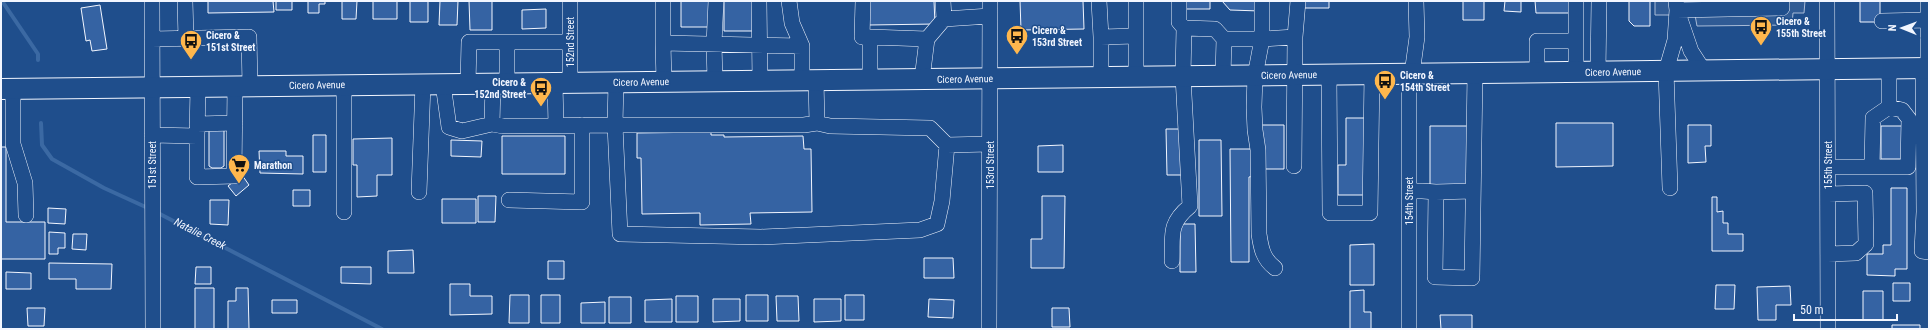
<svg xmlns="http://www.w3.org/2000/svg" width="1930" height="330" font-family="'Roboto Condensed',sans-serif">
	<rect width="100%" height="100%" fill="#1f4e8c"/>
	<!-- parking -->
	<path fill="#305b95" stroke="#a8bbd7" d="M1655,1H1805L1804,13H1793L1792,25L1697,26L1695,15H1655Z"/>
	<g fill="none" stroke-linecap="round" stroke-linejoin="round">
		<!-- stream -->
		<path stroke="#3b69a3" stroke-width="4" d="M2,1L38,54V60
			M41,123L42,145L52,159L104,188L150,209
			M156,212L382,329"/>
	</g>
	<!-- building -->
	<path fill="#3563a3" stroke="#f2f6ff" d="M208,1H273L274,12L208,13Z
		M276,1H292V10H276Z
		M308,1H325V4H319V13H308Z
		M342,1H357L356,19H342Z
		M373,1H397V19H373Z
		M410,1H428V22H410Z
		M440,1H458L457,25H439Z
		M469,1H492V30H470Z
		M681,1H711V27H681Z
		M724,1H755V31H724Z
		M869,1H934L935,24L869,25Z
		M1020,1H1083L1084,29L1021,30Z
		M1185,1H1210V9H1185Z
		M1222,1H1260V11L1230,10Z
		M1304,1H1329V8H1304Z
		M1463,1H1484V20H1463Z
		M1505,1H1521V12L1504,11Z
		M1535,1H1569V13H1536Z
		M1629,1H1650V26H1634L1629,21Z
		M1860,1H1880V22H1860Z
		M100,5L107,49L92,51L90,40L86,41L81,8Z
		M546,9V28L522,29V10Z
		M1346,118H1366V195H1338V165H1346Z
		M1556,123H1613V166L1556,167Z
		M1262,125H1284V169H1262Z
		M1688,125H1711V146H1705L1706,162L1688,163Z
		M1430,126H1472V185H1430Z
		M1881,126H1904V159H1881Z
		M209,127H224V166L221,168H212L209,166Z
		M1166,129H1182L1183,175H1167Z
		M711,132V135H724V137L803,136L804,149H811L812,212L750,213L751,224L700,225V213L642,214L641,158H637V133Z
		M313,135H326V172H313Z
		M502,136H565V174H502Z
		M392,138V175H377V196L357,197V165H353V139Z
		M451,140L482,141L481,157L451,156Z
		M1199,140H1221L1222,216H1199Z
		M1063,145V172H1038V146Z
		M1,147H6V222H45V259H1Z
		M1230,149H1254V176L1249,177V262H1231Z
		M259,151H286V156H303V174L260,173Z
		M242,175L249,185L236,196L228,186Z
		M1891,188H1907V269H1895V276L1867,275V254H1883V245H1891Z
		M293,190H310V206H293Z
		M478,196H496L495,222H478Z
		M1042,196H1065L1064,268H1031V239H1042Z
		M1712,197H1717V212L1723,211V223H1728V234H1743V251H1712Z
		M442,199H476V223H442Z
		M210,200H229L228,225L210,224Z
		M48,208L66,209L65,224L48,223Z
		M1180,224H1195L1196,272H1180Z
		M49,232L65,233V248H58V254H49Z
		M73,234H87L86,250L72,249Z
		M1374,244V285H1350V245Z
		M413,250L414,273H388V251Z
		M924,258H953L954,278H924Z
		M548,261H564V279H548Z
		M49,263L112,264L111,289H76V279H49Z
		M196,267H211V284H195Z
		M341,267H371V284L341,283Z
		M6,272L31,273V289H6Z
		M1893,283H1910V301H1893Z
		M450,284H470V296H492V314L450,315Z
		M1716,285H1735L1734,309H1715Z
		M1790,286L1791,305H1776V320H1758L1757,287Z
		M195,288H214V329H195Z
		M236,288H248L249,329H228V301H236Z
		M1364,290V312H1371V329H1350V291Z
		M1863,291H1883V320H1863Z
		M510,295H529V323H509Z
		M541,295H560V323H541Z
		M746,295H768V321H746Z
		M845,295H864V320H845Z
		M676,296H698V322H676Z
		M776,296H798L799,321H777Z
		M609,297H631V323H609Z
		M672,299V322H645V300Z
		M713,299H740V321L713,322Z
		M814,299H841V321L814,322Z
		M929,299L954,300L953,318L928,317Z
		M272,300H297V313H272Z
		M605,302V323H581V303Z
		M27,308H45L44,326H28Z
		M1052,308H1069L1070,327H1052Z
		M1440,315H1472V329H1441Z
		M1892,325H1920V329H1892Z"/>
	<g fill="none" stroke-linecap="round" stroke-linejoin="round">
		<!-- minor casing -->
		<g stroke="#f2f6ff" stroke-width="16">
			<path id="minor" d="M152,1L153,329
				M185,1L186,39
				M570,1V83
				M663,1V43
				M759,1L760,81
				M789,1L792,23L802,46
				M863,1L862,37H870
				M943,1L944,19
				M1099,1L1101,37L1136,36
				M1179,1V22L1184,28
				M1262,1V39L1255,76L1254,107L1255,130L1258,150L1259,234C1261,248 1263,259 1275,268
				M1827,1L1828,329
				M1928,1V68
				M1676,2L1677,10L1782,8V1
				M1882,21L1929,20
				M1101,37V77
				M152,39L249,37L250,86
				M1889,69V107
				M1923,69L1924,212H1929
				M1576,72V1
				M1598,72L1599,1
				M1537,73V41H1576
				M1409,74V329
				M1412,74L1417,37L1416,1
				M1329,75L1330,213H1370L1372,74
				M1223,76L1224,39
				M1136,77V1
				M922,79L927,39L944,19L990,16
				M816,80L817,123L830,126L930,128L947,145
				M870,80V37L927,39
				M715,81L714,44L716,1
				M664,82L663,43L802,46V80
				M507,83V42
				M555,83L556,126
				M443,84L449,127L462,131L492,124L503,126L615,125L616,82
				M468,84L469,42H570
				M344,85V212
				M13,89V144L25,183L26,215
				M817,123L804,125H615L620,234L761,237L920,230L937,224L942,201L947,145L990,144
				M197,124L235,123
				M492,124L493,83
				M152,135L197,136L198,87
				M197,136V177L234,176L235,86
				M1294,166L1295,37L1298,1
				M1828,167H1908L1909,119L1902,110L1889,107L1873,118L1872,167
				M1670,188L1666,71L1675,40L1677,10L1691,51L1704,71
				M1409,190L1436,192L1435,277L1472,278L1475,73
				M419,192L423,84
				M1436,192L1472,191
				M1828,194L1865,193L1866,244L1856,253L1828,254
				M509,200L582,202V125
				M1924,212L1922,251L1929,252
				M1172,261C1173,235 1168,224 1190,206L1183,76L1184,28L1215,29L1224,39H1262L1295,37
				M989,329L990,1"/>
		</g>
		<!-- major casing -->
		<g stroke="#f2f6ff" stroke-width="22">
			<path id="major" d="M1,89L1929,68"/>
		</g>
		<!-- minor -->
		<use href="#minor" stroke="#1f4e8c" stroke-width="15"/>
		<!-- major -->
		<use href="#major" stroke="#1f4e8c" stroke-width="20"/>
	</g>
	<!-- icons -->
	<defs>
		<g id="bus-pin" transform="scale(1.15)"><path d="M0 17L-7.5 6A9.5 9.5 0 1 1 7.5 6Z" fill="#ffb74d" stroke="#1f4e8c"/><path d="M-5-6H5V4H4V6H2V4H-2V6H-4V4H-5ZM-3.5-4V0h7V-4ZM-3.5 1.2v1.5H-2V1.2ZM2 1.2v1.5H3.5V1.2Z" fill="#111"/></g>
		<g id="supermarket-pin" transform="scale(1.15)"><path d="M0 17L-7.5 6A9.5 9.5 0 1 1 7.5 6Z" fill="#ffb74d" stroke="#1f4e8c"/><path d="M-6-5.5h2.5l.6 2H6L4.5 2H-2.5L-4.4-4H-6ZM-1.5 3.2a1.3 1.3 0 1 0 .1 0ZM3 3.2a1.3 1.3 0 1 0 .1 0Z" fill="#111"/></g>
	</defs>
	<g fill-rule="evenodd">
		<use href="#bus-pin" x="1761" y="27"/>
		<use href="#bus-pin" x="1017" y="36"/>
		<use href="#bus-pin" x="191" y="41"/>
		<use href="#bus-pin" x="1385" y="81"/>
		<use href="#bus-pin" x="541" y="88"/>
		<use href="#supermarket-pin" x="239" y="165"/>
	</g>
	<g text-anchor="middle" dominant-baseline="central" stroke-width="3" stroke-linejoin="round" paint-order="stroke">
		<!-- poi labels -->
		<g font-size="10" font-weight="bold" fill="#f2f6ff" stroke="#1f4e8c" text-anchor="start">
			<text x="1776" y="21">Cicero &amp;<tspan x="1776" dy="12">155th Street</tspan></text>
			<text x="1032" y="30">Cicero &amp;<tspan x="1032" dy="12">153rd Street</tspan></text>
			<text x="206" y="35">Cicero &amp;<tspan x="206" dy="12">151st Street</tspan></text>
			<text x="1400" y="75">Cicero &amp;<tspan x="1400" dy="12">154th Street</tspan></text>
			<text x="526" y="82" text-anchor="end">Cicero &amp;<tspan x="526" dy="12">152nd Street</tspan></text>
			<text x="254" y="165">Marathon</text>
		</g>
		<!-- street labels -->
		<g font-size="10" fill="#f2f6ff" stroke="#1f4e8c">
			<text transform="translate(570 42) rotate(-90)">152nd Street</text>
			<text transform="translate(1613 72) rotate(-1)">Cicero Avenue</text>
			<text transform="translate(1289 75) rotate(-1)">Cicero Avenue</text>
			<text transform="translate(965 79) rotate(-1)">Cicero Avenue</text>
			<text transform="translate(641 82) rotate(-1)">Cicero Avenue</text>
			<text transform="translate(317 85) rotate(-1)">Cicero Avenue</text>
			<text transform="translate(152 165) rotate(-90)">151st Street</text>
			<text transform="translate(990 165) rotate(-90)">153rd Street</text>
			<text transform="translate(1828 165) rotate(-90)">155th Street</text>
			<text transform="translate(1409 201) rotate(-90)">154th Street</text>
		</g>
		<!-- water labels -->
		<g font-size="11" font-style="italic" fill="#f2f6ff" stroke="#1f4e8c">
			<text transform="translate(200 234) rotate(27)">Natalie Creek</text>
		</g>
	</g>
	<!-- border -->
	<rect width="1930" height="330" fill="none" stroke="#f2f6ff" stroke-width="4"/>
	<!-- north arrow -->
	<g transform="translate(1902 28) rotate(271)" stroke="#1f4e8c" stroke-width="3" paint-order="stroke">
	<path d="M0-3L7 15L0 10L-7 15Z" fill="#f2f6ff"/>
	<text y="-6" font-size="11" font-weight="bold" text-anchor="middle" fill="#f2f6ff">N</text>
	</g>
	<!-- scale -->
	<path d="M1794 314v6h103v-6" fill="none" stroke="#f2f6ff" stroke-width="2"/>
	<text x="1800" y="314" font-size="12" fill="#f2f6ff" stroke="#1f4e8c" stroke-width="3" paint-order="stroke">50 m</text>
</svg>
